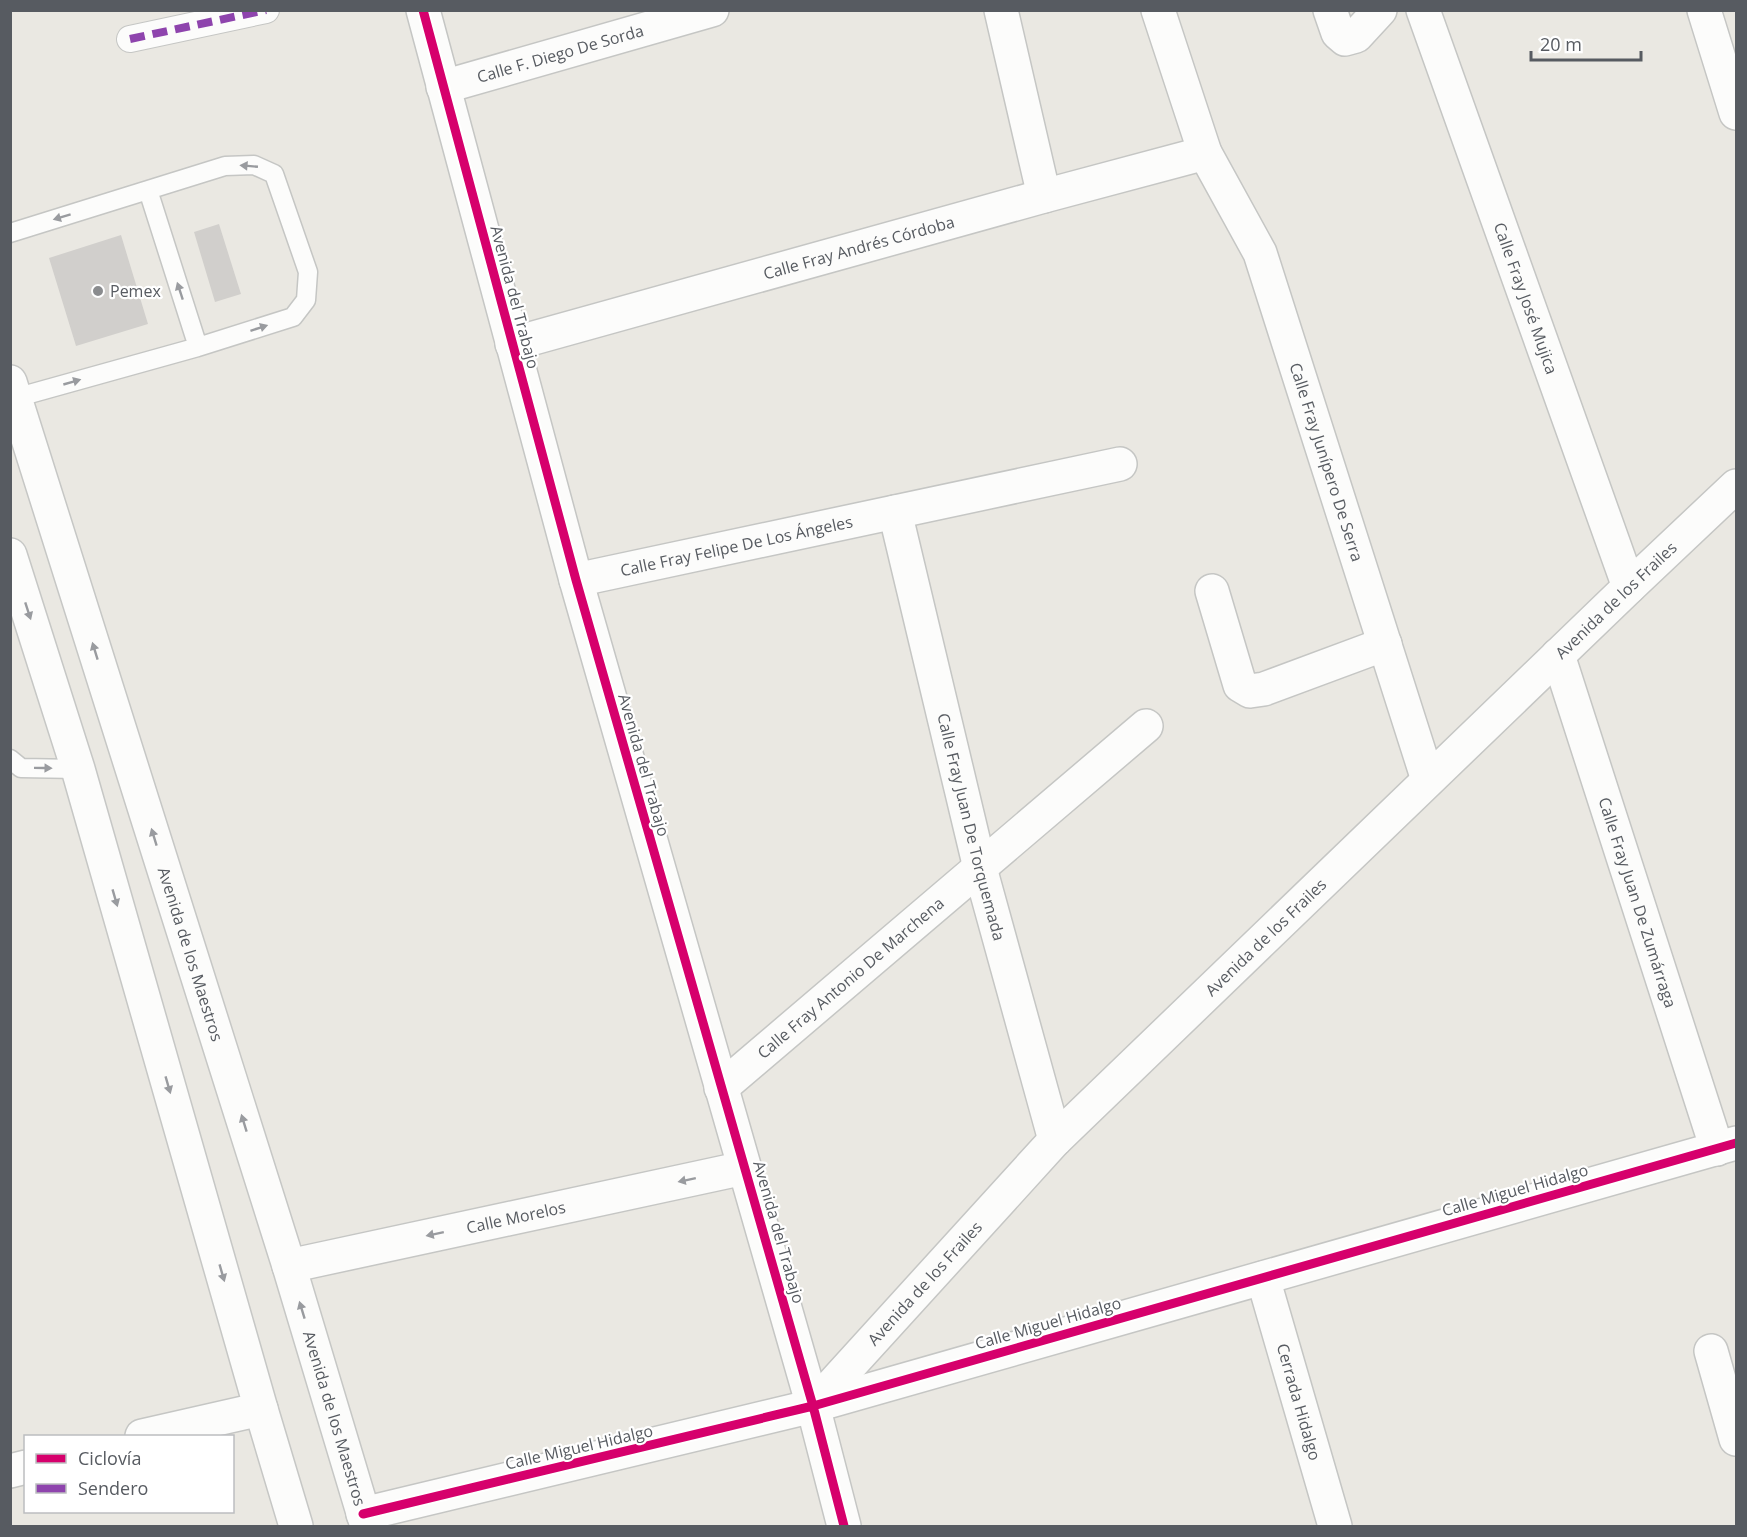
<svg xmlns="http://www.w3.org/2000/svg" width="1747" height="1537" font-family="'Open Sans',sans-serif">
	<rect width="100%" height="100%" fill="#eae8e2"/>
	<!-- building -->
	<path fill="#d1cfcc" d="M219,224L241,294L215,302L194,232Z
		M121,235L148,324L76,346L49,258Z"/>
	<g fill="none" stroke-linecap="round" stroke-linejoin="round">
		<!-- service casing -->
		<g stroke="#c5c6c4" stroke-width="21">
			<path id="service" d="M148,190L198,347
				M10,233L225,166L254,165L274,174L308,272L306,300L293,317L198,347L15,398
				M10,759L21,768L78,769"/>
		</g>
		<!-- pedestrian casing -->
		<g stroke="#c5c6c4" stroke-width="28">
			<path id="pedestrian" d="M130,39L266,10"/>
		</g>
		<!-- minor casing -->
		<g stroke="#c5c6c4" stroke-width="36">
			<g id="minor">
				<path d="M1001,10L1044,196"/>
				<path id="s1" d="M1158,10L1205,153L1260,253L1428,780"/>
				<path d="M1330,10L1338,33L1345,39L1356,36L1380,10"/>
				<path id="s2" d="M1423,10L1629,587"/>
				<path d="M1704,10L1736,113"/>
				<path id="s3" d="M443,87L712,10"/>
				<path id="s4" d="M512,344L1044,196L1205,153"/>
				<path id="s5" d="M895,512L980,868L1055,1140"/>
				<path id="s6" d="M576,580L1120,464"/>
				<path d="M1212,591L1240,685L1250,691L1264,689L1385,644"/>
				<path id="s7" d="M1558,655L1717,1149"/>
				<path id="s8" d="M721,1088L1146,726"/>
				<path id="s9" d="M289,1266L744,1168"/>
				<path id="s10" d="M1263,1278L1335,1526"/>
				<path d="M1711,1351L1736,1439"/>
				<path id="s11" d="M813,1406L1055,1140L1629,587L1736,486"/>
				<path d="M142,1436L261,1409"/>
				<path d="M10,1471L26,1467"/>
				<path d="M363,1514L813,1406L1736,1143"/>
			</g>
		</g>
		<!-- tertiary casing -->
		<g stroke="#c5c6c4" stroke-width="36">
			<path id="tertiary" d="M423,10L576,580L813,1406L844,1526"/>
		</g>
		<!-- secondary casing -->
		<g stroke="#c6c7c5" stroke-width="36">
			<g id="secondary">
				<path id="s12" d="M10,382L289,1266L367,1526"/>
				<path d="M10,555L78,769L261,1409L296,1526"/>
			</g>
		</g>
		<!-- service -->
		<use href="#service" stroke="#fcfcfb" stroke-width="18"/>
		<!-- pedestrian -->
		<use href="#pedestrian" stroke="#fcfcfb" stroke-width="26"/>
		<!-- minor -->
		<use href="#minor" stroke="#fcfcfb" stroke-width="33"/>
		<!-- tertiary -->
		<use href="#tertiary" stroke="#fcfcfb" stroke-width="33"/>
		<!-- secondary -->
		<use href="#secondary" stroke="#fcfcfb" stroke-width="33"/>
		<!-- quiet -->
		<path stroke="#8e44ad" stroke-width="8" stroke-dasharray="15 8" stroke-linecap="butt" d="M130,39L266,10"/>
		<!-- cycleway casing -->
		<g stroke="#fff" stroke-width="13">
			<path id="cycleway" d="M423,10L576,580L813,1406L844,1526
				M363,1514L813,1406L1736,1143"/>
		</g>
		<!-- cycleway -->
		<use href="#cycleway" stroke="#d6006c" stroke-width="9"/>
	</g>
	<!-- one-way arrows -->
	<defs><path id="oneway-solid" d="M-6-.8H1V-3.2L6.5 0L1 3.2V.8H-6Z" transform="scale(1.5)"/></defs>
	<g fill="#999b9f">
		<use href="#oneway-solid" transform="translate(249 166) rotate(-175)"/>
		<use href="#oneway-solid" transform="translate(62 217) rotate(163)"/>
		<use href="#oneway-solid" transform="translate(180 291) rotate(-108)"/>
		<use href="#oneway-solid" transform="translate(259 328) rotate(-18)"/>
		<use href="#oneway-solid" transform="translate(72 382) rotate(-16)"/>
		<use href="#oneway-solid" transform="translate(28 611) rotate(72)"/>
		<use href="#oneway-solid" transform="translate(95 651) rotate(-107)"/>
		<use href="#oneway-solid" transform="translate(43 768) rotate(1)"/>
		<use href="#oneway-solid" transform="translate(154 837) rotate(-107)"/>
		<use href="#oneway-solid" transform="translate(115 898) rotate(74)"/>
		<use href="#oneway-solid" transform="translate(168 1085) rotate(74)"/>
		<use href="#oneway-solid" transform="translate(244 1123) rotate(-107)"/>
		<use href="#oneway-solid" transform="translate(687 1180) rotate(168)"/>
		<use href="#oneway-solid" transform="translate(435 1234) rotate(168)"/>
		<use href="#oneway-solid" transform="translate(222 1273) rotate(74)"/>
		<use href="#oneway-solid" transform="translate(302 1310) rotate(-107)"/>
	</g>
	<!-- markers -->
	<circle fill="#8a8c8e" stroke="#fff" stroke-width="2" cx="98" cy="291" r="6"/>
	<g text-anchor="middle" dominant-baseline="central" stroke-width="4.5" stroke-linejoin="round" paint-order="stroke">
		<!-- street labels -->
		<g font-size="16" fill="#575b61" stroke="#fff">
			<text stroke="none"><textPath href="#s3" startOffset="122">Calle F. Diego De Sorda</textPath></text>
			<text stroke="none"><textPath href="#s4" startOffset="360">Calle Fray Andrés Córdoba</textPath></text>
			<text transform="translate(515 297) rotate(75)">Avenida del Trabajo</text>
			<text stroke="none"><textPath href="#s2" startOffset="306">Calle Fray José Mujica</textPath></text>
			<text stroke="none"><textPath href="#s1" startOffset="484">Calle Fray Junípero De Serra</textPath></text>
			<text stroke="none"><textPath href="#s6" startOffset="164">Calle Fray Felipe De Los Ángeles</textPath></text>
			<text stroke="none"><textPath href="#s11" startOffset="1138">Avenida de los Frailes</textPath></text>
			<text transform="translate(644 765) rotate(74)">Avenida del Trabajo</text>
			<text stroke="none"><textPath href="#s5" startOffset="324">Calle Fray Juan De Torquemada</textPath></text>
			<text stroke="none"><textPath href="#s7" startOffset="260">Calle Fray Juan De Zumárraga</textPath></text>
			<text stroke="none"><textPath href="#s11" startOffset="652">Avenida de los Frailes</textPath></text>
			<text stroke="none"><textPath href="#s12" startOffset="600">Avenida de los Maestros</textPath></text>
			<text stroke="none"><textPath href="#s8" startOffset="170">Calle Fray Antonio De Marchena</textPath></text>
			<text transform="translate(1515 1190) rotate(-16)">Calle Miguel Hidalgo</text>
			<text stroke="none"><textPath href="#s9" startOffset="232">Calle Morelos</textPath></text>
			<text transform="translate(779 1232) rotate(74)">Avenida del Trabajo</text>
			<text stroke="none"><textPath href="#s11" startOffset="166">Avenida de los Frailes</textPath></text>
			<text transform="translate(1048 1323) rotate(-16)">Calle Miguel Hidalgo</text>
			<text stroke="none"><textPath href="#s10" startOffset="129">Cerrada Hidalgo</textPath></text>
			<text stroke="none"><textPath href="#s12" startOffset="1086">Avenida de los Maestros</textPath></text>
			<text transform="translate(579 1447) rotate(-13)">Calle Miguel Hidalgo</text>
		</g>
		<!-- poi labels -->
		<g font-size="16" fill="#575b61" stroke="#fff" text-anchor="start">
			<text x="110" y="291">Pemex</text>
		</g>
	</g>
	<!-- border -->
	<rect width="1747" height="1537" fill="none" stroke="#575b61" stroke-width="24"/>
	<!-- legend -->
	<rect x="24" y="1435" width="210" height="78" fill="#ffffff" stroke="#bcbdc0" stroke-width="1.5"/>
	<rect x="36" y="1454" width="30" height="9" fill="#d6006c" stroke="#bcbdc0" stroke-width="1.5"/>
	<text x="78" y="1465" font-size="18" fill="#575b61">Ciclovía</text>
	<rect x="36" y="1484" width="30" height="9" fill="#8e44ad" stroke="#bcbdc0" stroke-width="1.5"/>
	<text x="78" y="1495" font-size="18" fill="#575b61">Sendero</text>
	<!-- scale -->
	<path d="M1531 51v9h110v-9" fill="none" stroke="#575b61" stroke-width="3"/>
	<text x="1540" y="51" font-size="18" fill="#575b61" stroke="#ffffff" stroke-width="4.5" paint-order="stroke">20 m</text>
</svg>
